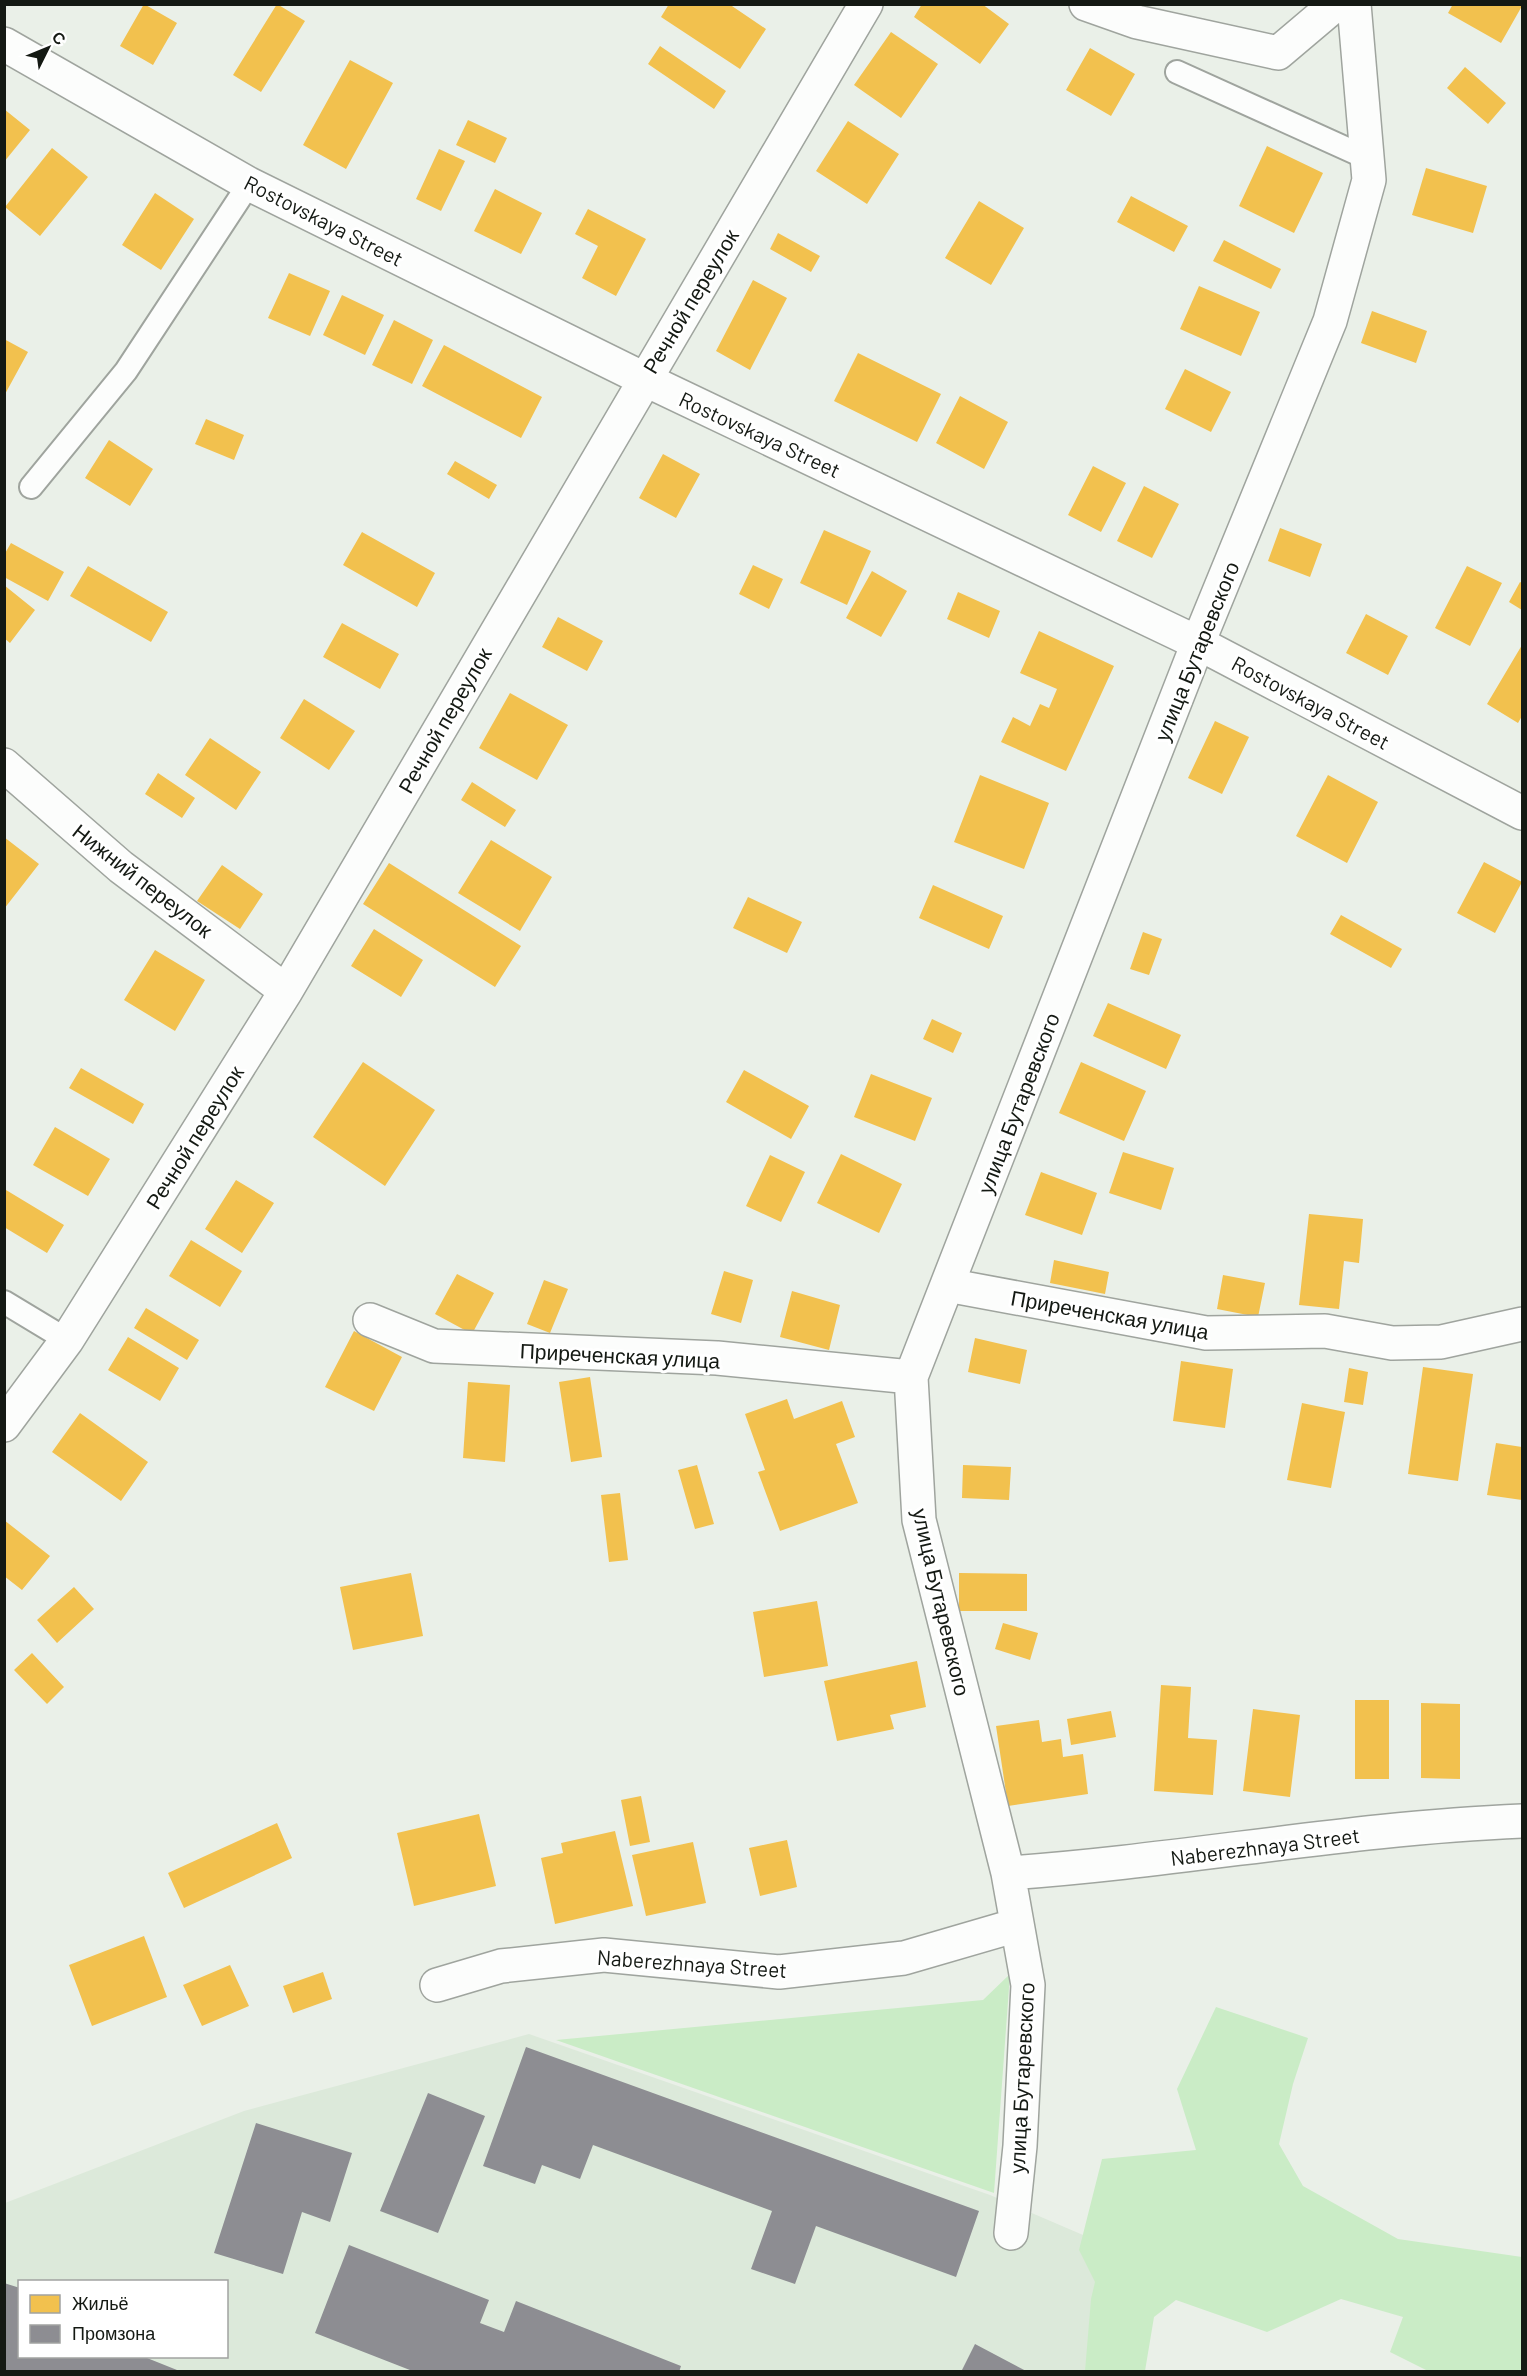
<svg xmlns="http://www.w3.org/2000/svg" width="1527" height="2376" font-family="Barlow,sans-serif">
	<rect width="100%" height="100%" fill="#eaf0e8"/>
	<!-- built -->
	<path fill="#dce9da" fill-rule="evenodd" d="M529,2034L990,2195L1125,2253L1093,2371L5,2372V2203L244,2111ZM20,2282H226V2356H20Z"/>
	<!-- green -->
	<path fill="#caecc6" d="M1010,1974L994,2193L556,2040L983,2000Z
		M1216,2007L1308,2038L1293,2084L1279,2144L1303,2186L1398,2239L1522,2257V2371H1428L1390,2352L1403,2317L1341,2299L1267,2332L1176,2300L1154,2317L1145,2371H1085L1091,2299L1095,2282L1079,2250L1102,2159L1196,2150L1177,2089Z"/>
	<!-- homes -->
	<path fill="#f2c14e" d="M144,4L177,23L153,65L120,46Z
		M277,4L305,21L261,92L233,75Z
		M669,4H729L766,29L740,69L661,17Z
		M922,4H982L1009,24L980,64L914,17Z
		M1453,4H1519L1522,6L1501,43L1448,13Z
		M891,32L938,64L901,118L854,85Z
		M660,46L726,91L714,109L648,64Z
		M1090,48L1135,74L1111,116L1066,90Z
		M350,60L393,83L346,169L303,145Z
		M1465,67L1506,103L1488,124L1447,88Z
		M4,109L30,130L4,162Z
		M468,120L507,138L495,163L456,145Z
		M848,121L899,154L867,204L816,171Z
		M1267,146L1323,173L1294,233L1239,206Z
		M52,148L88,177L40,236L5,207Z
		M439,149L465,161L441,211L416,199Z
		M1426,168L1487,186L1473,233L1412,215Z
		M495,189L542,213L521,254L474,231Z
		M155,193L194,219L161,270L122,245Z
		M1131,196L1188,226L1174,252L1117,222Z
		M979,201L1024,228L991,285L945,258Z
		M588,209L646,239L616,296L582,278L598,246L575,234Z
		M778,233L820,256L811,272L770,249Z
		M1224,240L1281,269L1271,289L1213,261Z
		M289,273L330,291L310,336L268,318Z
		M753,280L787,298L750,370L716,351Z
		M1199,286L1260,312L1241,356L1180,329Z
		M342,295L384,315L365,355L323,335Z
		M1372,311L1427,331L1416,363L1361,343Z
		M394,320L433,340L412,384L372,365Z
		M4,339L28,352L4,396Z
		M444,345L542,397L521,438L422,386Z
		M858,353L941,394L917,442L834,401Z
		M1185,369L1231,392L1211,432L1165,409Z
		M960,396L1008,422L984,469L936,443Z
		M206,419L244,435L234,460L195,444Z
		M109,440L153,469L130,506L85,478Z
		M663,454L700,474L676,518L639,498Z
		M455,461L497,485L489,499L447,474Z
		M1093,466L1126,483L1101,532L1068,515Z
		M1144,486L1179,504L1152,558L1117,541Z
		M1280,528L1322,544L1310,577L1268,561Z
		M824,530L871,551L847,605L800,583Z
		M362,532L435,573L417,607L343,565Z
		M11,543L64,572L48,601L4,577V555Z
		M753,565L783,579L769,609L739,594Z
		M88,566L168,612L151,642L70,596Z
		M1467,566L1502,583L1470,646L1435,628Z
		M872,571L907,591L881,637L846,618Z
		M1520,582L1522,583V610L1509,602Z
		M4,585L35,610L10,643L4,638Z
		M958,592L1000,611L989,638L947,619Z
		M1366,614L1408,636L1388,675L1346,653Z
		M558,617L603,641L587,671L542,647Z
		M342,623L399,654L380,689L323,657Z
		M1039,631L1114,666L1066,771L1001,742L1013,717L1030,726L1040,704L1049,708L1057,689L1020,673Z
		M1522,645V716L1518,723L1487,704Z
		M510,693L568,725L537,780L479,748Z
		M304,699L355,731L329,770L280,738Z
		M1215,721L1249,737L1222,794L1188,778Z
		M210,738L261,772L236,810L185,775Z
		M158,773L195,798L182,818L145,794Z
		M980,775L1049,803L1024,869L954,842Z
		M1328,775L1378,802L1347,863L1296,836Z
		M472,782L516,810L505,827L461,800Z
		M4,837L39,864L4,909Z
		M491,840L552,877L520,931L458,893Z
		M1484,862L1522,882L1495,933L1457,913Z
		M389,863L521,946L495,987L363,904Z
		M222,865L263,894L240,929L197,901Z
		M933,885L1003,916L989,949L919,918Z
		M748,897L802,922L787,953L733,928Z
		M1341,915L1402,949L1391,968L1330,934Z
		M374,929L423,960L401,997L351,966Z
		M1143,932L1162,939L1149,975L1130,969Z
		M155,950L205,980L175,1031L124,1000Z
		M1108,1003L1181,1035L1166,1069L1093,1036Z
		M932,1019L962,1033L953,1053L923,1039Z
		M363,1062L435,1110L385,1186L313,1137Z
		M1081,1062L1146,1091L1124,1141L1059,1113Z
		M81,1068L144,1104L133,1124L69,1088Z
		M744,1070L809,1106L791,1139L726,1102Z
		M871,1074L932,1098L915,1141L854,1117Z
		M55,1127L110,1159L88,1196L33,1165Z
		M1123,1152L1174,1168L1161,1210L1109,1193Z
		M841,1154L902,1184L879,1233L817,1203Z
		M770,1155L805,1172L781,1222L746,1206Z
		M1041,1172L1097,1193L1082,1235L1025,1215Z
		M236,1180L274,1203L242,1253L205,1229Z
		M6,1190L64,1225L47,1253L4,1227Z
		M1309,1214L1363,1219L1359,1263L1344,1261L1339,1309L1299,1305Z
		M191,1240L242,1271L220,1307L169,1276Z
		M1054,1260L1109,1272L1105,1294L1050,1283Z
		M724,1271L753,1280L741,1323L711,1314Z
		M457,1274L494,1293L472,1334L435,1314Z
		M1223,1275L1265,1283L1258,1317L1217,1309Z
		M544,1280L568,1289L550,1333L527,1324Z
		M792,1291L840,1305L829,1350L780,1337Z
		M146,1308L199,1340L187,1360L134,1328Z
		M354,1331L402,1357L374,1411L325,1387Z
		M128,1337L179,1368L160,1401L108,1370Z
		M975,1338L1027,1350L1020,1384L968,1372Z
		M1181,1361L1233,1369L1225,1428L1173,1421Z
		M1423,1367L1473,1374L1458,1481L1408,1474Z
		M1349,1368L1368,1372L1363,1405L1344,1402Z
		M590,1377L602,1457L571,1462L559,1382Z
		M468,1382L510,1385L505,1462L463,1458Z
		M787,1399L794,1419L842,1401L855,1437L836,1444L858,1503L780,1531L758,1472L765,1470L745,1414Z
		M1302,1403L1345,1412L1331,1488L1287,1480Z
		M80,1413L148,1462L121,1501L52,1452Z
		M1496,1443L1522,1447V1500L1487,1495Z
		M697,1465L714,1524L695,1529L678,1470Z
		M963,1465L1011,1467L1009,1500L962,1498Z
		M620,1493L628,1560L609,1562L601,1495Z
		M4,1520L50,1556L22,1590L4,1576Z
		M411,1573L423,1636L353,1650L340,1587Z
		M959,1573L1027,1574V1611H959Z
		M74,1587L94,1609L57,1643L37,1620Z
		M817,1601L828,1666L764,1677L753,1612Z
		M1003,1623L1038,1633L1030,1660L995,1649Z
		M32,1653L64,1687L47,1704L14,1670Z
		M917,1661L926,1707L890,1715L894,1729L837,1741L824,1681Z
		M1161,1685L1191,1687L1188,1738L1217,1740L1213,1795L1154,1791Z
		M1355,1700H1389V1779H1355Z
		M1421,1703L1460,1704V1779L1421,1778Z
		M1253,1709L1300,1715L1290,1797L1243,1791Z
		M1111,1711L1116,1737L1071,1745L1067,1719Z
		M1039,1720L1042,1742L1061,1739L1063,1757L1083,1754L1088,1794L1008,1806L996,1726Z
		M641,1796L650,1842L630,1846L621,1800Z
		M479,1814L496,1886L414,1906L397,1833Z
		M277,1823L292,1858L184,1908L168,1873Z
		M615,1831L633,1906L555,1924L541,1858L563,1853L561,1843Z
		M787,1840L797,1887L760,1896L749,1848Z
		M693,1842L706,1903L646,1916L632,1855Z
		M144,1936L167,1997L92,2026L69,1965Z
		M230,1965L249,2006L202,2026L183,1985Z
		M323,1972L332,1999L293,2013L283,1986Z"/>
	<!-- industry -->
	<path fill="#8d8d92" d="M526,2047L979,2211L956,2277L816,2226L795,2284L751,2269L772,2211L593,2145L580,2179L542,2165L535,2184L483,2166Z
		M428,2093L485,2116L438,2233L380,2211Z
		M256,2123L352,2153L330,2222L302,2212L283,2274L214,2253Z
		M349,2245L489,2300L480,2323L504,2332L516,2301L681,2366L679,2372H415L315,2333Z
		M4,2283L20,2288V2356H142L182,2372H4Z
		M975,2344L1028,2372H961Z"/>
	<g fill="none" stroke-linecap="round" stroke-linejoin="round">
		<!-- service casing -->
		<g stroke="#9fa49e" stroke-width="26">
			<path id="service" d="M1177,72L1367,158
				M31,487L126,371L249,184
				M4,1302L67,1340"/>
		</g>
		<!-- minor casing -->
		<g stroke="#9fa49e" stroke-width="36">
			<path id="minor" d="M1086,4L1137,22L1278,53L1336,4
				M4,44L249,184L644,379L1198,643L1522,813
				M4,765L121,867L286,991
				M947,1285L1206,1333L1325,1331L1392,1343L1441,1342L1522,1324
				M370,1320L434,1346L717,1358L911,1377
				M4,1425L67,1340L286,991L866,4
				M1008,1873C1180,1861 1350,1828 1522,1821
				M437,1985L501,1966L604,1955L779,1972L904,1958L1017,1925
				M1011,2233L1020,2146L1028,1985L1008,1873L919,1520L911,1377L1198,643L1330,321L1369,180L1354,4"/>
		</g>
		<!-- service -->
		<use href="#service" stroke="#fcfdfc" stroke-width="22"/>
		<!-- minor -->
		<use href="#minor" stroke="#fcfdfc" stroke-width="33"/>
	</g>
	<g text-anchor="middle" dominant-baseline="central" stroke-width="6" stroke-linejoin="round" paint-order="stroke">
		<!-- street labels -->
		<g font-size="21" fill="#141913" stroke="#fff">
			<text transform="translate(324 220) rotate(27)">Rostovskaya Street</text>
			<text transform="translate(690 301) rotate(-59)">Речной переулок</text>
			<text transform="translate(760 434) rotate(25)">Rostovskaya Street</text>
			<text transform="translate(1196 651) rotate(-68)">улица Бутаревского</text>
			<text transform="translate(1311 702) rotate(28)">Rostovskaya Street</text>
			<text transform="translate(444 720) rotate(-60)">Речной переулок</text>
			<text transform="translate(143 880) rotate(38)">Нижний переулок</text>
			<text transform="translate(1018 1103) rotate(-69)">улица Бутаревского</text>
			<text transform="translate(194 1137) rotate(-58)">Речной переулок</text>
			<text transform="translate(1110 1314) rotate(10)">Приреченская улица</text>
			<text transform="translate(620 1355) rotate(3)">Приреченская улица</text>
			<text transform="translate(942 1602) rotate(77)">улица Бутаревского</text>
			<text transform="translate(1265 1846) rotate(-7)">Naberezhnaya Street</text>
			<text transform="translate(692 1963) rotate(4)">Naberezhnaya Street</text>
			<text transform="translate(1021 2078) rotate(-87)">улица Бутаревского</text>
		</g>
	</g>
	<!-- border -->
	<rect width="1527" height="2376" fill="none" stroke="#141913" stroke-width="12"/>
	<!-- legend -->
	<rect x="18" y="2280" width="210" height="78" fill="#ffffff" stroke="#a1a3a1" stroke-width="1.5"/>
	<rect x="30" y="2295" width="30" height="18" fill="#f2c14e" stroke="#a1a3a1" stroke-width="1.5"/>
	<text x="72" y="2310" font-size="18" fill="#141913">Жильё</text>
	<rect x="30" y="2325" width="30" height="18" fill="#8d8d92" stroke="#a1a3a1" stroke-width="1.5"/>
	<text x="72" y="2340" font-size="18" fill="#141913">Промзона</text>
	<!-- north arrow -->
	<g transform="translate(48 48) rotate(47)" stroke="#ffffff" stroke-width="4.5" paint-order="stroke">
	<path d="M0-4.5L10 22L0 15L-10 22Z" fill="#141913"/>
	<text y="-9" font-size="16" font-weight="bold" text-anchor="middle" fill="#141913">С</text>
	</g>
</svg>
